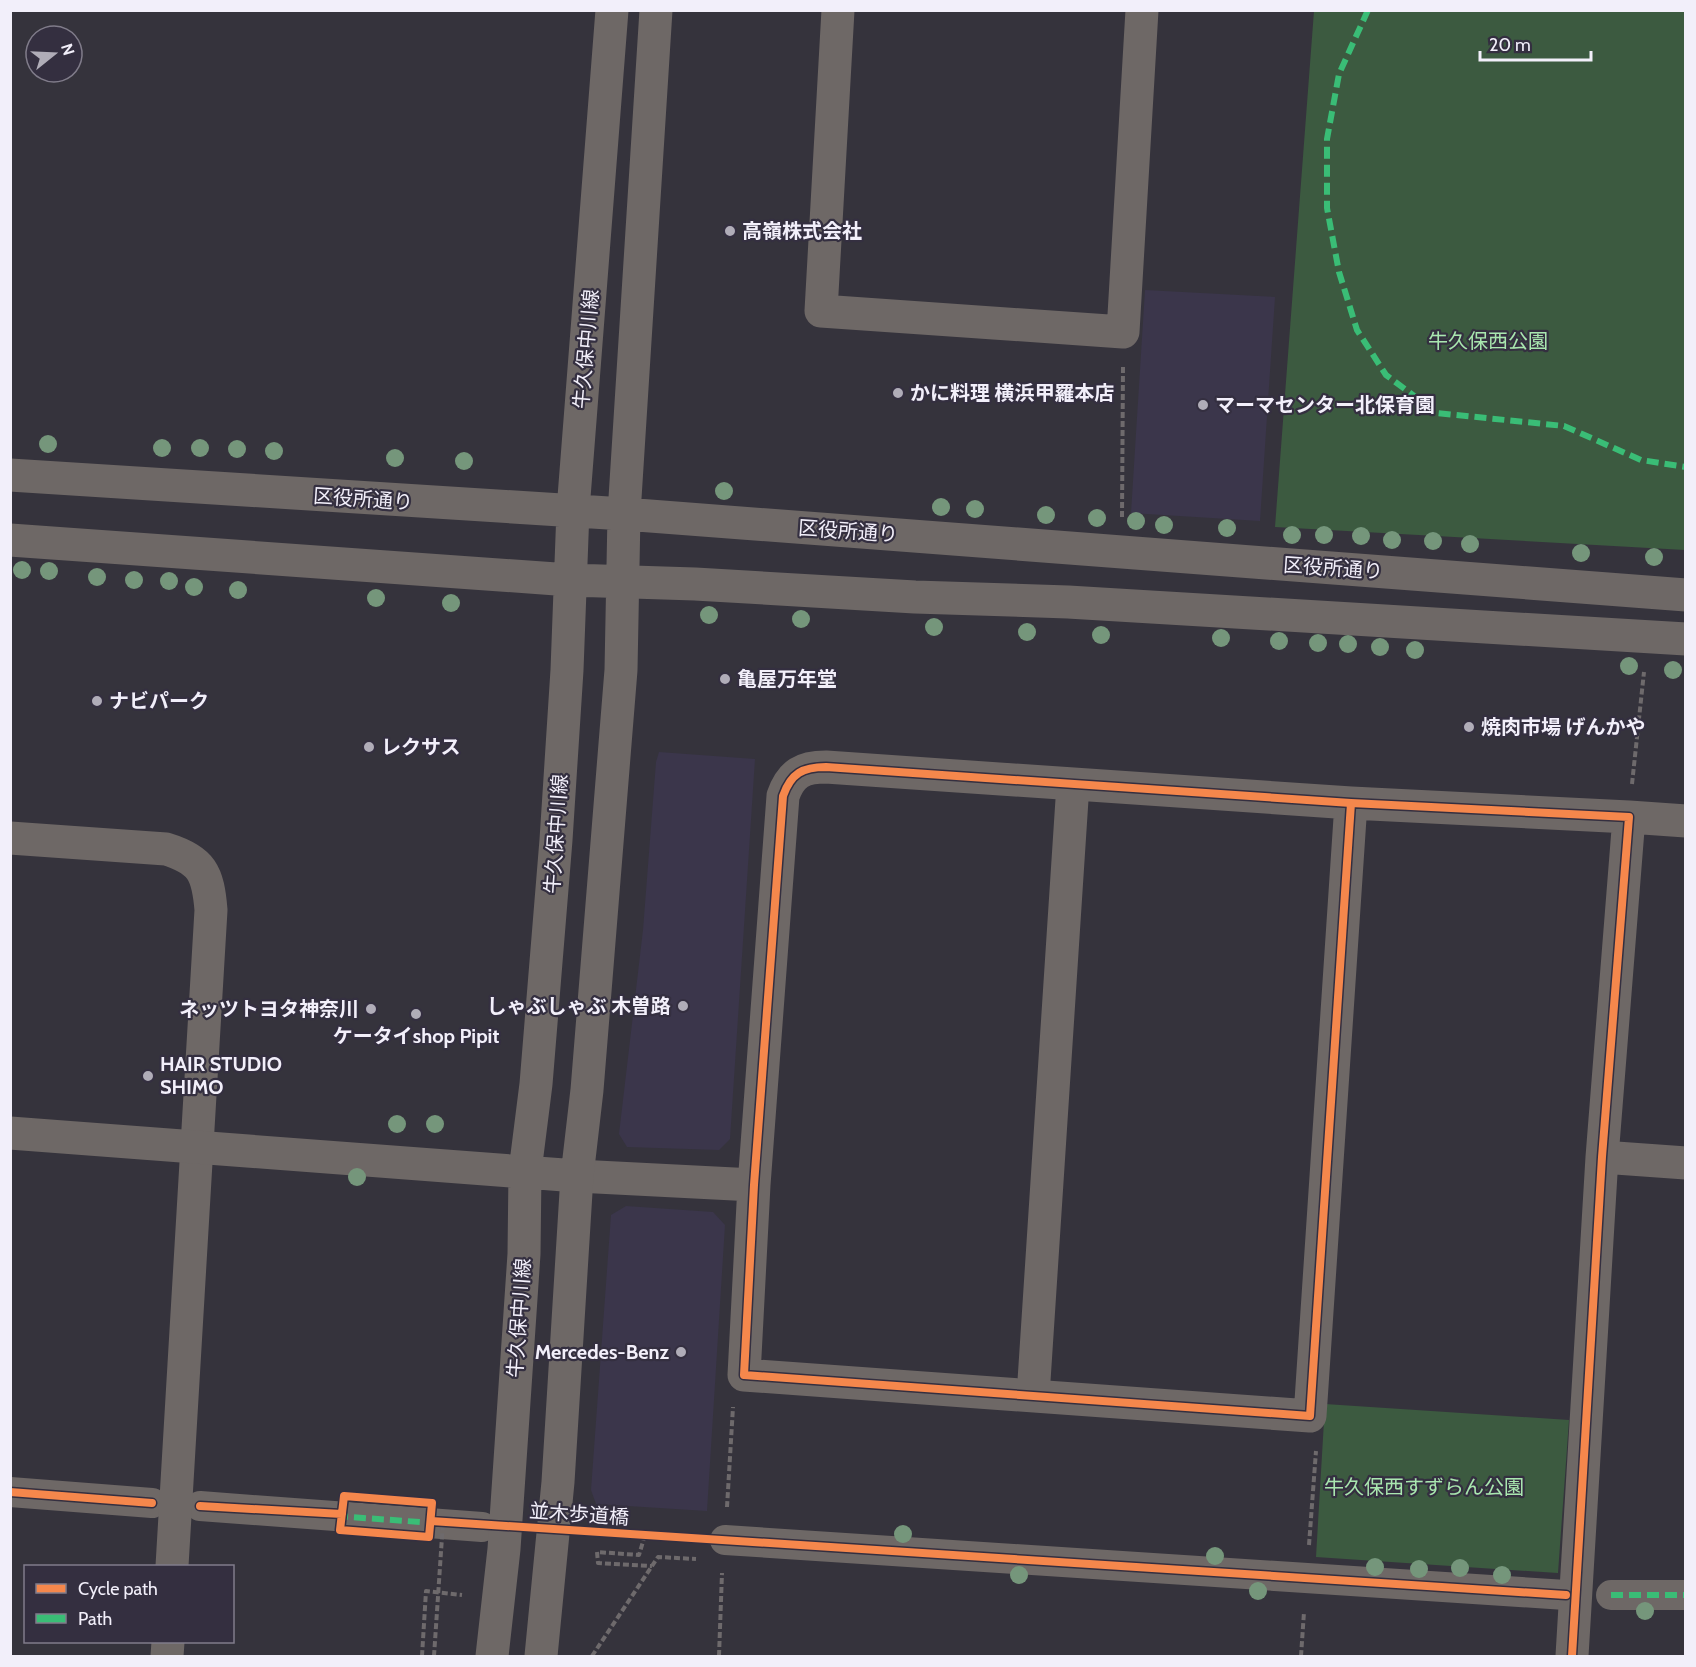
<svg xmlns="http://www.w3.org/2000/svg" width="1696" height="1667" font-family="Cabin,'Noto Sans JP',sans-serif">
	<rect width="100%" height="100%" fill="#35333c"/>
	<!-- built -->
	<path fill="#3b364b" d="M1145,290L1275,297L1260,521L1131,513Z
		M659,752L755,759L730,1139L719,1150L627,1147L619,1134L643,930L656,762Z
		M626,1206L713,1212L725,1225L707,1511L596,1504L591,1490L611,1215Z"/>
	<!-- green -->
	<path fill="#3c5a40" d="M1314,11H1685V550L1275,527Z
		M1325,1404L1569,1420L1558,1573L1316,1557Z"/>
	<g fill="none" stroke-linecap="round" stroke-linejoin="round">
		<!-- path -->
		<path stroke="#6e6a6c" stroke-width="4" stroke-dasharray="6 3" stroke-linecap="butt" d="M1122,517L1123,366
			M1632,784L1644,672
			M727,1507L733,1407
			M645,1535L639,1555L597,1552L598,1563L652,1566
			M1309,1545L1316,1451
			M422,1656L426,1591L462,1595
			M592,1656L658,1557L696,1559
			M719,1656L722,1573
			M1301,1656L1304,1612"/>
		<!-- pedestrian -->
		<path stroke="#6e6866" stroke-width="30" d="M10,1492L152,1503
			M200,1506L482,1527
			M725,1540L1566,1595
			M1611,1595H1686"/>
		<!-- minor -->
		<path stroke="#6e6866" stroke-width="33" d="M838,10L821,311L1123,332L1142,10
			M1351,803L1310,1416L744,1375L754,1185L783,796C791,773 803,767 826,767L1351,803L1629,817L1602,1157L1572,1656
			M1629,817L1686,821
			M10,838L166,849C202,860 208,873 211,910L172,1566
			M1602,1157L1686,1163
			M577,1176L754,1185
			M1033,1396L1073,784
			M167,1656L168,1642"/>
		<!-- tertiary -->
		<path stroke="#6e6866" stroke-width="33" d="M10,475L624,514L1686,595
			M10,540L570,580L695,584L915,597L1068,602L1686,639
			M10,1133L577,1176
			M492,1656L504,1549L524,1254L525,1171L536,1084L556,840L567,670L573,510L612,10
			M541,1656L558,1482L577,1176L587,1090L621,670L624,514L656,10"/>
		<!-- path-bridge -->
		<path stroke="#6e6a6c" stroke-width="4" stroke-dasharray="6 3" stroke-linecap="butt" d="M431,1521L725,1540
			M340,1530L344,1496
			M429,1537L432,1503
			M434,1656L443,1522"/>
		<!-- quiet -->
		<path stroke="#3abd76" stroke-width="6" stroke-dasharray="12 6" stroke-linecap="butt" d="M1368,10L1339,74L1327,139V208L1339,272L1357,330L1386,375L1437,413L1564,426L1641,460L1686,467
			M336,1516L434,1523
			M1611,1595H1686"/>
		<!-- cycleway casing -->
		<g stroke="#342f40" stroke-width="11">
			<path id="cycleway" d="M1351,803L1310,1416L744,1375L754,1185L783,796C791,773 803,767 826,767L1351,803L1629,817L1602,1157L1572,1656
				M10,1492L152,1503
				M344,1496L432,1503L429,1537L340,1530Z
				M200,1506L342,1514
				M431,1521L1566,1595"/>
		</g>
		<!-- cycleway -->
		<use href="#cycleway" stroke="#f5874c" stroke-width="8"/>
	</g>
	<!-- trees -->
	<g fill="#75967b">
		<circle cx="48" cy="444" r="9"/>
		<circle cx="162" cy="448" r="9"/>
		<circle cx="200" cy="448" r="9"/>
		<circle cx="237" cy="449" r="9"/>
		<circle cx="274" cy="451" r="9"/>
		<circle cx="395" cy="458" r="9"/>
		<circle cx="464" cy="461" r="9"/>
		<circle cx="724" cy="491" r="9"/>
		<circle cx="941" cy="507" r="9"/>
		<circle cx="975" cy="509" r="9"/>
		<circle cx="1046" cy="515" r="9"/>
		<circle cx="1097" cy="518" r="9"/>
		<circle cx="1136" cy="521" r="9"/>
		<circle cx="1164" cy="525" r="9"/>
		<circle cx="1227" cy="528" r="9"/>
		<circle cx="1292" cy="535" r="9"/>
		<circle cx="1324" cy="535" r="9"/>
		<circle cx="1361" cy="536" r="9"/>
		<circle cx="1392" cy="540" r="9"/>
		<circle cx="1433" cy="541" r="9"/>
		<circle cx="1470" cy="544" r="9"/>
		<circle cx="1581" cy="553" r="9"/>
		<circle cx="1654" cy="557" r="9"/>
		<circle cx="22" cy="570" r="9"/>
		<circle cx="49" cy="571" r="9"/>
		<circle cx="97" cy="577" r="9"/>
		<circle cx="134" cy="580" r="9"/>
		<circle cx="169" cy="581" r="9"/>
		<circle cx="194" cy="587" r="9"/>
		<circle cx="238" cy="590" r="9"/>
		<circle cx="376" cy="598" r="9"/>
		<circle cx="451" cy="603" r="9"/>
		<circle cx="709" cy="615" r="9"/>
		<circle cx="801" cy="619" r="9"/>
		<circle cx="934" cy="627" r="9"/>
		<circle cx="1027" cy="632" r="9"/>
		<circle cx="1101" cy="635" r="9"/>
		<circle cx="1221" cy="638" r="9"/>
		<circle cx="1279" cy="641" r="9"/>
		<circle cx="1318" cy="643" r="9"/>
		<circle cx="1348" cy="644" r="9"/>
		<circle cx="1380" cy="647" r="9"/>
		<circle cx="1415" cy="650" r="9"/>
		<circle cx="1629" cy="666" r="9"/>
		<circle cx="1673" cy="670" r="9"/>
		<circle cx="397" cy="1124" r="9"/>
		<circle cx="435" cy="1124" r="9"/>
		<circle cx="357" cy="1177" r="9"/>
		<circle cx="903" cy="1534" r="9"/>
		<circle cx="1215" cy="1556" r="9"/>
		<circle cx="1375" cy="1567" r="9"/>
		<circle cx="1460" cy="1568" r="9"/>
		<circle cx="1419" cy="1569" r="9"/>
		<circle cx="1019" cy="1575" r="9"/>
		<circle cx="1502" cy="1575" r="9"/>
		<circle cx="1258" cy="1591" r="9"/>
		<circle cx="1645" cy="1611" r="9"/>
	</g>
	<!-- markers -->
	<g fill="#b0adb8" stroke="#342f40" stroke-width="2">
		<circle cx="730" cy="231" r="6"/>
		<circle cx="898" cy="393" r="6"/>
		<circle cx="1203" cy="405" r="6"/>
		<circle cx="725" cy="679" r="6"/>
		<circle cx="97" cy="701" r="6"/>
		<circle cx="1469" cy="727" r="6"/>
		<circle cx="369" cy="747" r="6"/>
		<circle cx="683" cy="1006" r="6"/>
		<circle cx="371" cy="1009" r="6"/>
		<circle cx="416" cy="1014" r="6"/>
		<circle cx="148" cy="1076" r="6"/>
		<circle cx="681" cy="1352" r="6"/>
	</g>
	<g text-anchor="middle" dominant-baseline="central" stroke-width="4.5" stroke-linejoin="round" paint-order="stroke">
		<!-- poi labels -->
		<g font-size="20" font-weight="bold" fill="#f2effa" stroke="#342f40" text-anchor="start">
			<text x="742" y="231">高嶺株式会社</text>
			<text x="910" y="393">かに料理 横浜甲羅本店</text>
			<text x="1215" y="405">マーマセンター北保育園</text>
			<text x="737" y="679">亀屋万年堂</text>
			<text x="109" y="701">ナビパーク</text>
			<text x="1481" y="727">焼肉市場 げんかや</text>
			<text x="381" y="747">レクサス</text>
			<text x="671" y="1006" text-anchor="end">しゃぶしゃぶ 木曽路</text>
			<text x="359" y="1009" text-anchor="end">ネッツトヨタ神奈川</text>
			<text x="416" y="1036" text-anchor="middle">ケータイshop Pipit</text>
			<text x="160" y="1064">HAIR STUDIO<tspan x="160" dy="23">SHIMO</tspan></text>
			<text x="669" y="1352" text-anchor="end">Mercedes-Benz</text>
		</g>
		<!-- park labels -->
		<g font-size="20" fill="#a9e7af" stroke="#342f40">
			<text x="1488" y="341">牛久保西公園</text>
			<text x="1424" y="1487">牛久保西すずらん公園</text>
		</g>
		<!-- street labels -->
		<g font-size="20" fill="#f2effa" stroke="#342f40">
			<text transform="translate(586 349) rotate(-85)">牛久保中川線</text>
			<text transform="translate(363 499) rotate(4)">区役所通り</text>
			<text transform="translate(848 531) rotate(4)">区役所通り</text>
			<text transform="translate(1333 568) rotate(4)">区役所通り</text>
			<text transform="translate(556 834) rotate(-86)">牛久保中川線</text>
			<text transform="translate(519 1318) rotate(-86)">牛久保中川線</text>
			<text transform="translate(579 1514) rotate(4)">並木歩道橋</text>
		</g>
	</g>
	<!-- border -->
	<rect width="1696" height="1667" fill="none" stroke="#f2effa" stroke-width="24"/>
	<!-- legend -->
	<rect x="24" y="1565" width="210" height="78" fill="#342f40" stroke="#807c8a" stroke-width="1.5"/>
	<rect x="36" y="1584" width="30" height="9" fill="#f5874c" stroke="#807c8a" stroke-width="1.5"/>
	<text x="78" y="1595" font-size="18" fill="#f2effa">Cycle path</text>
	<rect x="36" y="1614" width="30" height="9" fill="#3abd76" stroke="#807c8a" stroke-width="1.5"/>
	<text x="78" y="1625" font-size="18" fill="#f2effa">Path</text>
	<!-- north arrow -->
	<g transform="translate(54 54) rotate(72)"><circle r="28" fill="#342f40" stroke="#807c8a" stroke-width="1.5"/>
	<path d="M0-4.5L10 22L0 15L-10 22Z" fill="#b0adb8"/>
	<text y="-9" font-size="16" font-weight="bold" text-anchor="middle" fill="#f2effa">N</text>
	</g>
	<!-- scale -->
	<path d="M1480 51v9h111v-9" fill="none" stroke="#f2effa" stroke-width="3"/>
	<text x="1489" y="51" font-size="18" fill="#f2effa" stroke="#342f40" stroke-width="4.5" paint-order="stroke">20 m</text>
</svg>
